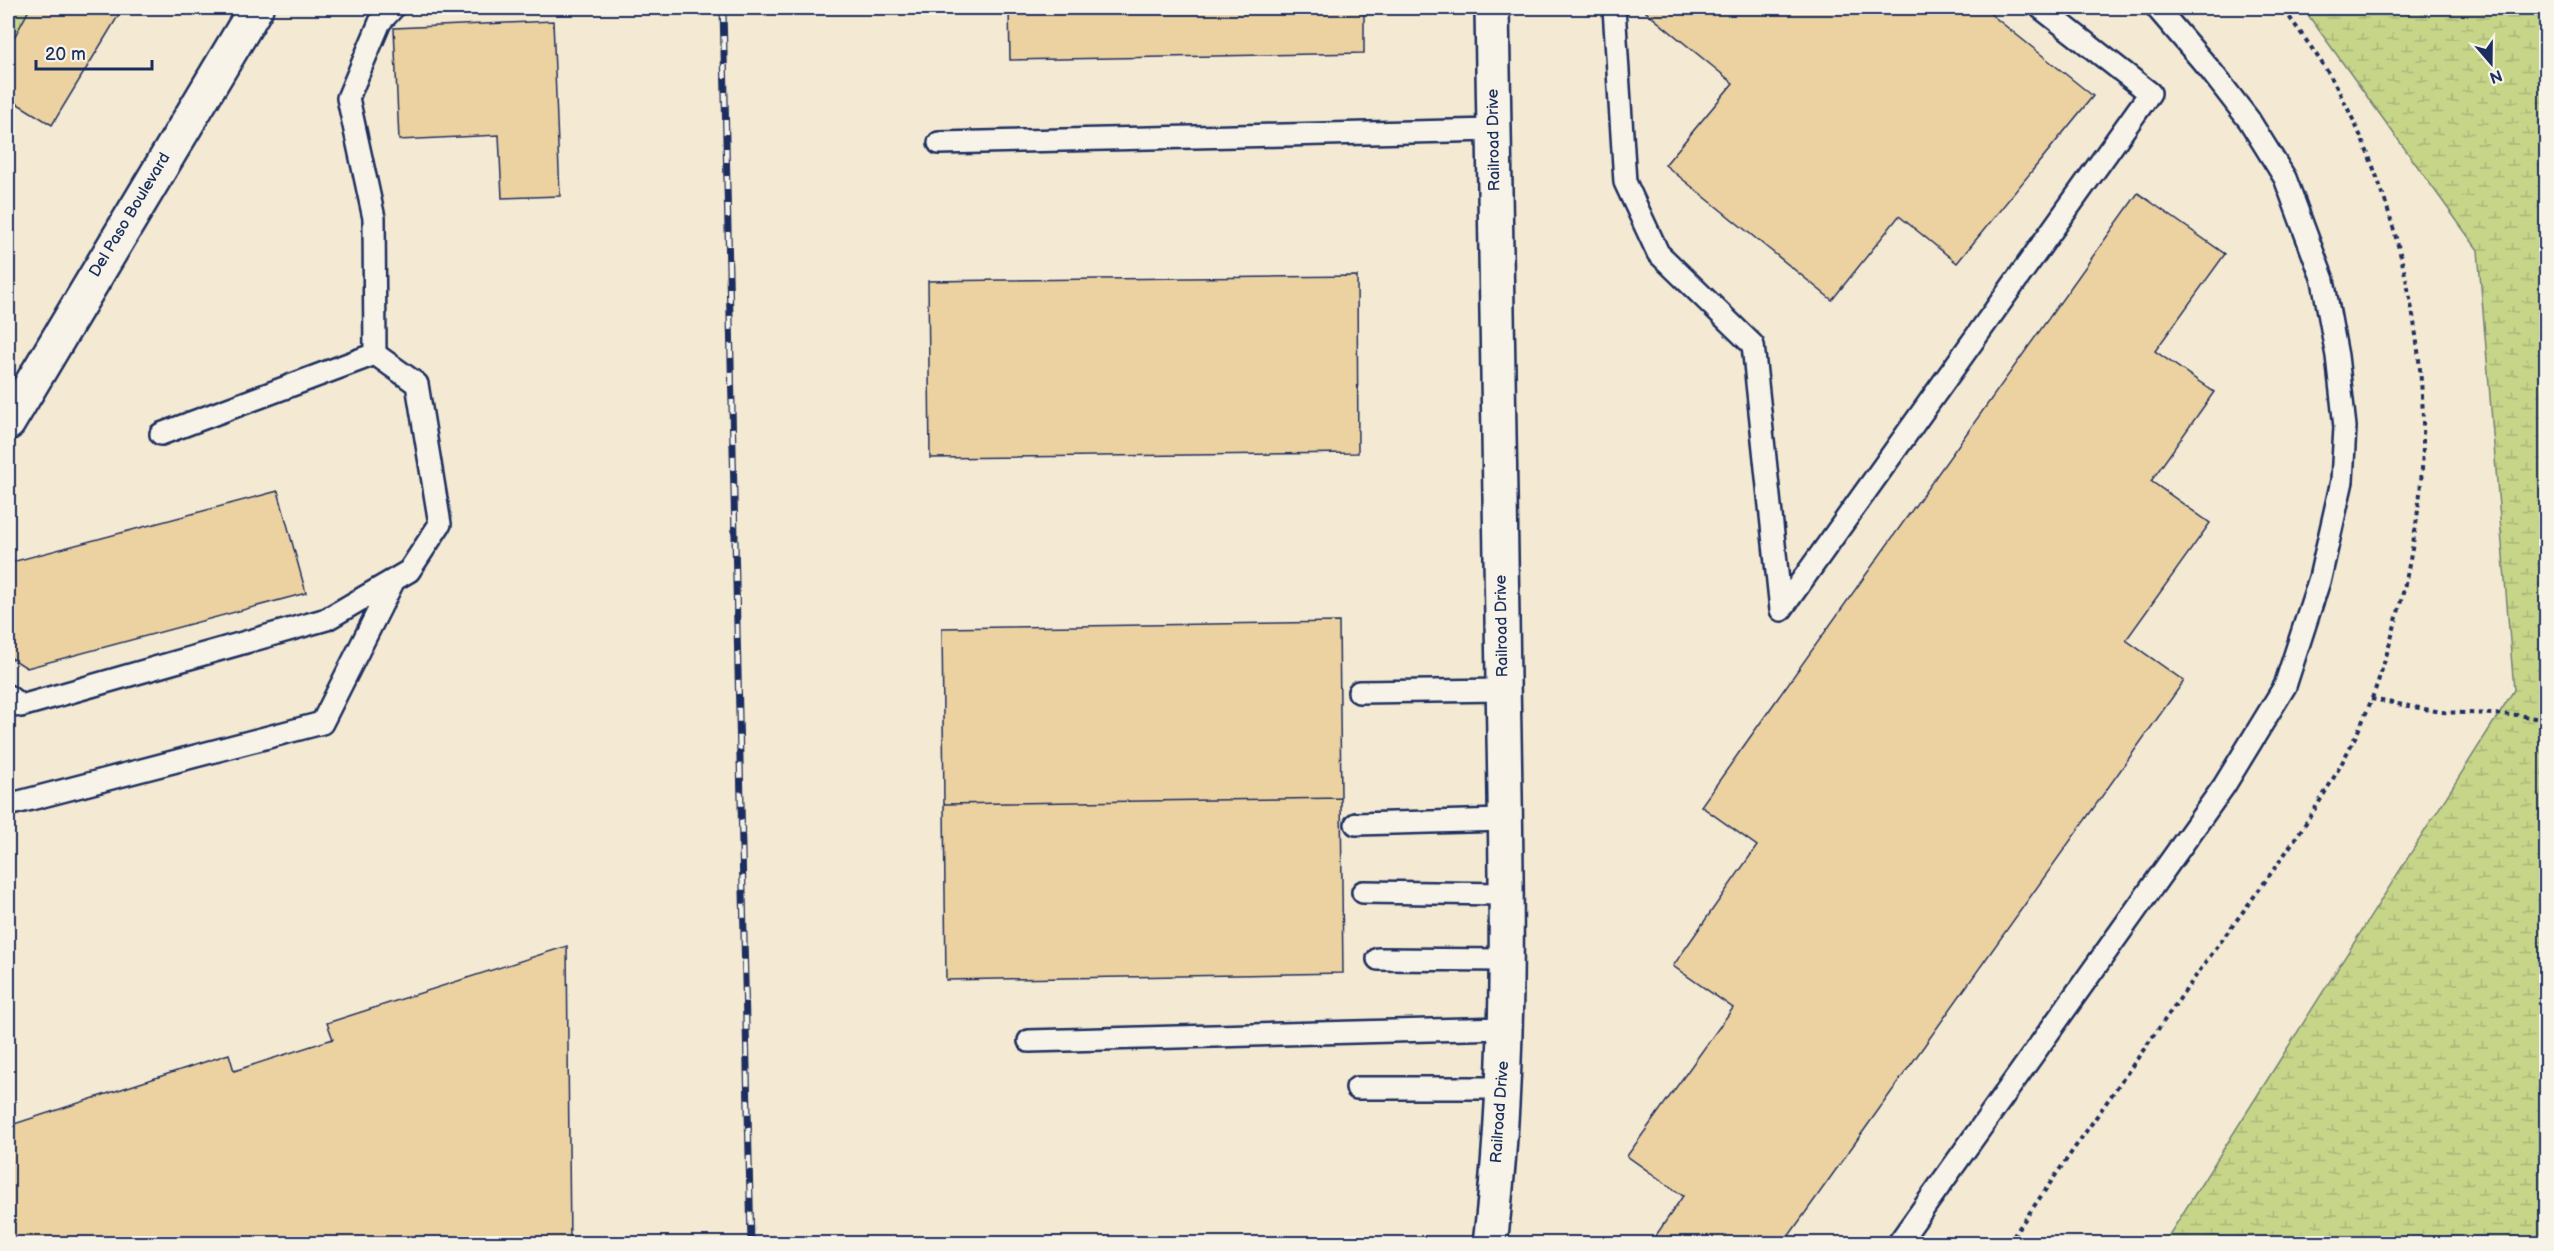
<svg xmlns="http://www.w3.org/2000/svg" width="2554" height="1251" font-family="'Balsamiq Sans',sans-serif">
	<defs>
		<pattern id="grass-dots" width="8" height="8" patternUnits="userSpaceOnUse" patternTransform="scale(1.5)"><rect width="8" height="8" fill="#c7d589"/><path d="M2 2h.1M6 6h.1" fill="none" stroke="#aab779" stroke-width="1.8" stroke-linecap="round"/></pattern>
		<pattern id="wetland-marsh" width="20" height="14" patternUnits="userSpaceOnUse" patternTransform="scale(1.5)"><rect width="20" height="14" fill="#c7d589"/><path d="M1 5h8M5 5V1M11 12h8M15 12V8" fill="none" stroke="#aab779"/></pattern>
	</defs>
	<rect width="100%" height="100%" fill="#f4e9d3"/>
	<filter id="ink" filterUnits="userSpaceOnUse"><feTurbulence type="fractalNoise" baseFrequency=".0167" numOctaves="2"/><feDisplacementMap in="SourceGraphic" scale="12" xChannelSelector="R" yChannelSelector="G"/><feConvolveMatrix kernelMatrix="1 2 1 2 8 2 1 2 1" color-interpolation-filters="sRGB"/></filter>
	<g filter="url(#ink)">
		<!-- grass -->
		<path fill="url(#grass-dots)" stroke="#718274" stroke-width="1.5" d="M8,8L32,9L8,49Z"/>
		<!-- wetland -->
		<path fill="url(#wetland-marsh)" stroke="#718274" stroke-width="1.5" d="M2303,8H2546V1243H2164L2514,690L2478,250Z"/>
		<!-- building -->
		<path fill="#ecd1a1" stroke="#1b2f5e" stroke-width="1.5" d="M30,8H123L52,125L8,98V49Z
			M1009,8H1364V53L1010,60Z
			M1649,8H1983L2093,96L1957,263L1899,216L1832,300L1665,165L1733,83L1646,12Z
			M553,21L560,196L502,198L499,135L399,140L394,28Z
			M2138,193L2225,254L2155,351L2214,392L2151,481L2210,523L2126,640L2184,681L1783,1244H1650L1683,1196L1627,1156L1733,1008L1673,966L1757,846L1701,806Z
			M1357,276L1358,453L930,458L928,281Z
			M278,491L306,593L27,668L8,656V563Z
			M1339,622L1341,798L944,804L942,628Z
			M1341,798L1343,973L946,980L944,804Z
			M567,946L570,1244H8V1126L229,1054L234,1071L333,1039L327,1023Z"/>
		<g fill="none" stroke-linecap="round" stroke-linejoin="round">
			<!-- service casing -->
			<g stroke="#1b2f5e" stroke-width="26">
				<path id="service" d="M1614,8L1625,182L1658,253L1753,345L1781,610L2150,93L2041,8
					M939,143L1494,130
					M161,434L375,354L374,218L348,98L380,22L393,8
					M1359,692L1503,690
					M8,696L21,706L327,619L409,571L440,524L417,384L375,354
					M8,805L322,723L394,580
					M1356,824L1504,820
					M1363,892L1504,894
					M1378,959L1505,960
					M1029,1041L1504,1028
					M1357,1088H1504
					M1898,1244L2224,786L2285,686L2320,578L2342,481L2345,427L2337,356L2323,280L2285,178L2249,120L2211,71L2157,8"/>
			</g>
			<!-- minor casing -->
			<g stroke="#1b2f5e" stroke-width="38">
				<path id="minor" d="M1490,1244C1513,1057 1506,866 1503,679C1499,455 1496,231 1492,8"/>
			</g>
			<!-- secondary casing -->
			<g stroke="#1b2f5e" stroke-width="38">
				<path id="secondary" d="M8,423L256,8"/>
			</g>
			<!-- path -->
			<path stroke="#1b2f5e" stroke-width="4" stroke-dasharray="4.5 4.5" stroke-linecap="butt" d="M2371,699L2441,712L2518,715L2546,720
				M2008,1244C2074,1148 2141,1053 2208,959C2264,882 2324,808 2363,720C2377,689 2387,654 2396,621C2411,563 2422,503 2423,443C2425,327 2393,190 2337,88C2322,60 2301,34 2283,8"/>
			<!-- service -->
			<use href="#service" stroke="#f7f3e8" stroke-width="21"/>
			<!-- minor -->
			<use href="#minor" stroke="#f7f3e8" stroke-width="33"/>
			<!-- secondary -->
			<use href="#secondary" stroke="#f7f3e8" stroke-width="33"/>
			<!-- rail casing -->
			<g stroke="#1b2f5e" stroke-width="7">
				<path id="rail" d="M723,8L751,1244"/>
			</g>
			<!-- rail -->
			<use href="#rail" stroke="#f7f3e8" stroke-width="4.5" stroke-dasharray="14" stroke-linecap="butt"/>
		</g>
	</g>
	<g text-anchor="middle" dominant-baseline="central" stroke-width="5" stroke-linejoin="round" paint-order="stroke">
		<!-- street labels -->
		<g font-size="16" fill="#1b2f5e" stroke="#f7f3e8">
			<text transform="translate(1494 140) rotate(-91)">Railroad Drive</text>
			<text transform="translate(130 215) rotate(-59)">Del Paso Boulevard</text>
			<text transform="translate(1502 626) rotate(-91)">Railroad Drive</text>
			<text transform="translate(1500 1112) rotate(-86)">Railroad Drive</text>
		</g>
	</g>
	<!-- margin -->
	<rect width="2554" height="1251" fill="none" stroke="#f7f3e8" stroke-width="30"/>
	<rect x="15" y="15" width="2524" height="1221" fill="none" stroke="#1b2f5e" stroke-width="2" filter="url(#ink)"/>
	<!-- north arrow -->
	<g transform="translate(2491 63) rotate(160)" stroke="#f7f3e8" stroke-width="4.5" paint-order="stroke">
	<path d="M0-4.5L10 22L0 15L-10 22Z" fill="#1b2f5e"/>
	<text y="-9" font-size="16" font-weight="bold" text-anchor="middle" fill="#1b2f5e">N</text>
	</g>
	<!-- scale -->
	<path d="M36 60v9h116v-9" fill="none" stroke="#1b2f5e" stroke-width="3"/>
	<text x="45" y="60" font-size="18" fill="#1b2f5e" stroke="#f7f3e8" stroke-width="4.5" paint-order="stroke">20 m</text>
</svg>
